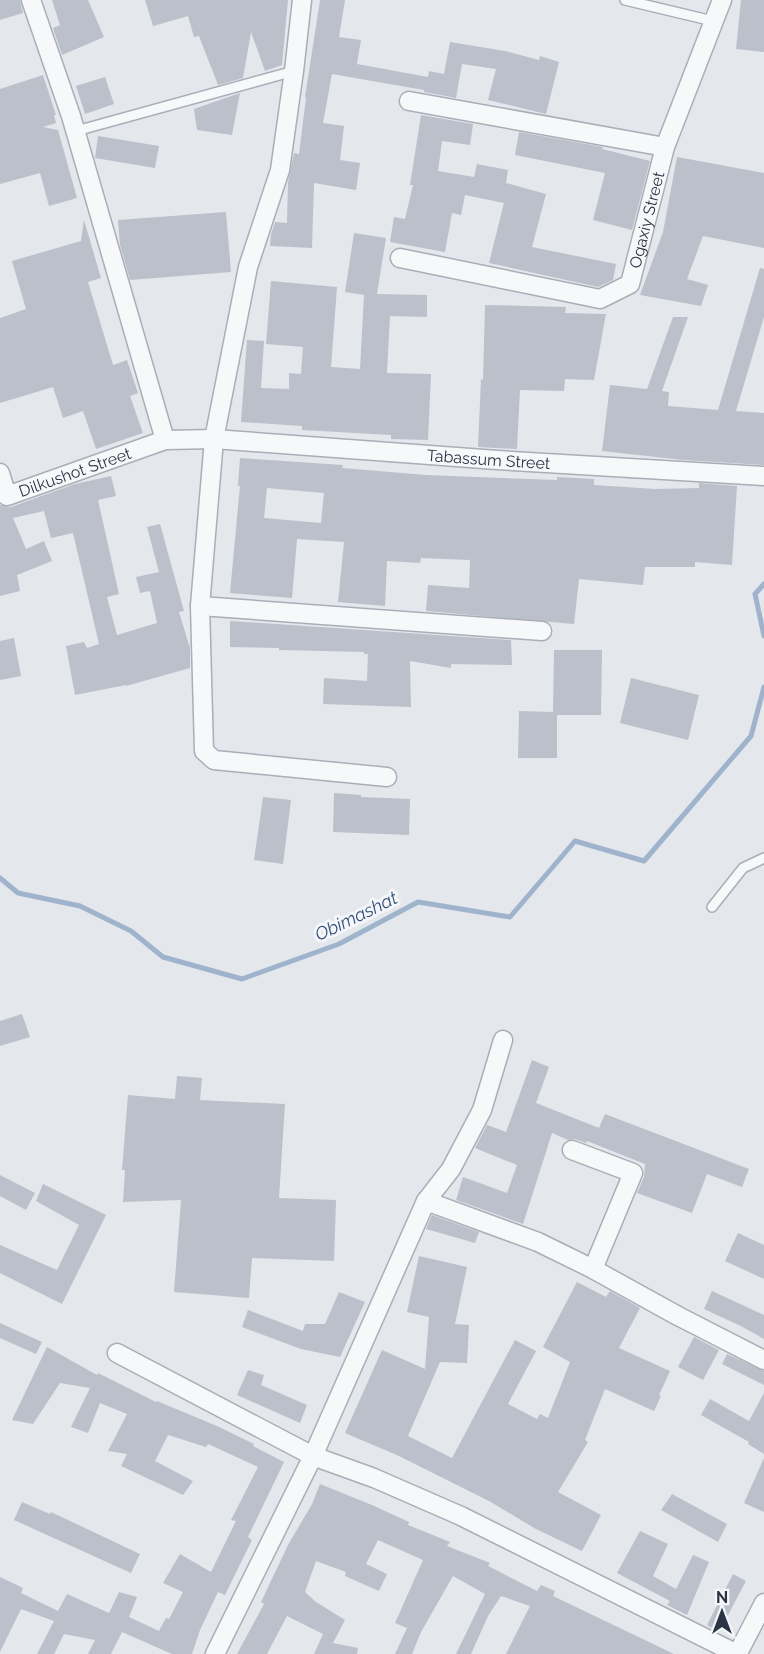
<svg xmlns="http://www.w3.org/2000/svg" width="764" height="1654" font-family="Raleway,sans-serif">
	<rect width="100%" height="100%" fill="#e4e7ec"/>
	<g fill="none" stroke-linecap="round" stroke-linejoin="round">
		<!-- stream -->
		<path stroke="#9fb4cc" stroke-width="5" d="M764,584L755,594L764,636
			M0,878L18,893L80,906L131,931L163,957L242,979L339,944L418,902L510,917L575,841L644,861L751,736L764,687"/>
	</g>
	<!-- building -->
	<path fill="#bbc0ca" fill-rule="evenodd" d="M0,0H20L23,13L0,20Z
		M52,0H88L104,37L62,55L53,28L60,25Z
		M145,0H288L282,65L265,71L251,32L243,78L218,85L199,36L194,37L188,16L153,26Z
		M320,0H345L339,37L361,40L357,64L428,77L429,71L444,74L450,42L505,51L539,60L540,56L559,62L546,114L488,100L496,69L462,64L456,98L424,92V90L332,74L323,123L344,126L340,160L360,163L356,190L314,183L312,248L270,246L271,234L275,222L287,223L288,182L294,153L299,154L306,98L305,97Z
		M741,0H764V52L736,49Z
		M43,75L56,115H54L56,123L43,127L58,130L77,198L49,206L40,173L0,184V89Z
		M105,77L114,104L85,114L76,86Z
		M240,93L232,135L197,130L194,109Z
		M421,115L473,124L470,145L442,141L438,171L474,177L477,164L508,170L506,183L546,194L532,247L616,264L613,280L598,287L489,263L504,203L465,195L461,215L452,213L445,252L390,242L394,217L405,219L413,185H410Z
		M519,132L603,147L602,149L650,161L632,230L593,220L605,173L515,155Z
		M98,136L159,146L155,168L95,158Z
		M677,157L764,173V248L703,236L687,279L708,285L701,306L640,295L663,232Z
		M226,212L231,272L130,280L120,245L118,220Z
		M84,220L101,278L88,282L113,365L127,360L138,393L130,396L143,433L96,449L83,411L63,418L53,387L0,403V318L26,309L12,261L81,241Z
		M354,233L386,238L377,294L427,295V317L390,316L387,373L431,374L428,440L391,439V435L302,430V426L241,422L247,340L264,341L261,388L289,389V373L301,374L303,347L266,344L271,281L337,287L331,367L360,369L364,295L345,292Z
		M760,268L764,269V317L736,411L764,413V465L683,460L602,451L610,385L647,389L673,317H688L662,391L669,392L668,406L718,410Z
		M485,305L566,307L565,313L606,314L594,380L565,379L564,391L520,390L517,449L478,447L481,379L483,380Z
		M240,458L343,465L342,468L426,475L557,480V477L594,479V485L655,489L699,488V483L737,486L732,565L695,562V567H645L643,585L579,579L574,624L426,611L428,585L469,588L470,560L421,558L420,563L387,561L385,606L338,602L344,542L297,539L292,598L230,593L240,486H238ZM267,488L324,493L321,523L264,518Z
		M111,476L116,496L98,500L119,594L107,597L117,635L157,623L150,591L140,593L136,577L159,572L147,527L160,524L184,611L179,612L190,648V668L126,686V685L75,695L66,646L84,642L87,648L99,644L73,533L51,538L44,511L13,518L26,549L44,541L52,561L17,575L20,591L0,596V505L11,507L75,484Z
		M230,621L511,640L512,665L451,664V668L410,661L411,707L323,704L324,678L367,681L368,654H364V652L279,650V648L230,647Z
		M14,638L21,676L0,680V641Z
		M554,650H602L601,715H557V758H518L519,711L553,712Z
		M631,678L699,695L688,740L620,723Z
		M334,793L361,795V797L410,799L409,835L333,832Z
		M263,797L291,800L283,864L254,860Z
		M22,1014L30,1037L0,1046V1021Z
		M532,1060L549,1067L536,1103L599,1128L605,1114L749,1169L742,1187L707,1174L692,1213L637,1193L644,1177L645,1164L587,1141L586,1143L575,1139L568,1140L552,1133L523,1224L456,1200L463,1177L507,1193L517,1165L475,1148L487,1125L506,1132Z
		M177,1076L202,1078L200,1100L285,1104L279,1198L336,1200L334,1261L252,1258L249,1298L174,1292L181,1200L123,1202L125,1170H122L128,1095L175,1099Z
		M0,1175L35,1193L26,1210L0,1196Z
		M43,1184L106,1215L62,1304L0,1273V1245L57,1270L79,1225L36,1201Z
		M432,1215L479,1232L475,1243L426,1229Z
		M738,1233L764,1245V1279L725,1261Z
		M419,1256L467,1267L455,1324L469,1325L467,1363L440,1362L408,1436L452,1458L515,1340L536,1351L508,1404L537,1419L540,1414L548,1418L570,1362L543,1347L577,1282L606,1297L610,1291L640,1308L619,1348L670,1371L659,1395L661,1396L654,1411L605,1389L585,1440L588,1442L558,1492L601,1515L582,1551L536,1529L489,1501L399,1456L345,1433L382,1350L425,1369L429,1317L407,1312Z
		M712,1291L764,1315V1339L741,1326L704,1309Z
		M339,1292L365,1302L340,1357L301,1349L242,1327L248,1310L303,1331L305,1324H325Z
		M0,1323L42,1342L36,1354L0,1338Z
		M694,1337L719,1350L703,1380L678,1367Z
		M47,1347L97,1375L98,1373L156,1402L157,1401L217,1426L254,1444L253,1446L284,1462L248,1537L252,1540L225,1595L218,1592L200,1630L192,1654H172L122,1632L111,1654H88L95,1640L64,1634L54,1654H37L54,1621L21,1609L0,1652V1577L23,1588L21,1593L58,1611L67,1594L109,1613L119,1592L137,1597L129,1617L159,1631L166,1618L169,1619L183,1592L163,1583L180,1554L211,1572L236,1521L231,1520L258,1467L208,1444L206,1447L168,1435L155,1461L193,1481L183,1495L121,1466L127,1454L108,1451L127,1414L100,1403L88,1433L71,1427L90,1388L60,1383L33,1424L12,1420Z
		M727,1354L764,1371V1385L722,1364Z
		M248,1370L264,1375L261,1385L307,1405L300,1423L237,1395Z
		M764,1393V1454L748,1444L749,1442L701,1415L710,1399L749,1421Z
		M764,1458V1512L744,1503Z
		M320,1484L372,1505L409,1522L408,1525L450,1542L447,1546L490,1563L488,1566L537,1591L541,1585L555,1591L553,1596L674,1654H506L530,1606L501,1596L488,1616L471,1654H456L485,1594L453,1576L421,1632L412,1654H395L407,1628L395,1623L423,1560L378,1540L366,1564L387,1574L379,1591L345,1576L346,1572L316,1561L305,1592L316,1602L345,1620L333,1643L358,1648L357,1654H314L323,1634L287,1616L267,1654H237L264,1604L261,1602L288,1545L312,1504Z
		M672,1494L727,1524L718,1542L661,1510Z
		M22,1502L50,1514L51,1512L140,1554L131,1573L14,1520Z
		M640,1531L668,1544L653,1576L676,1589L693,1555L709,1562L687,1615L667,1605L670,1601L617,1573Z
		M733,1574L746,1581L719,1632L707,1625Z"/>
	<g fill="none" stroke-linecap="round" stroke-linejoin="round">
		<!-- lane casing -->
		<g stroke="#a9aeb7" stroke-width="12">
			<path id="lane" d="M625,0L713,21
				M76,131L294,71
				M712,907L743,868L764,858"/>
		</g>
		<!-- street casing -->
		<g stroke="#a9aeb7" stroke-width="21">
			<g id="street">
				<path d="M31,0L71,116L165,440"/>
				<path d="M302,0L294,71L280,170L248,267L214,439L200,606L204,751L214,760L387,777"/>
				<path d="M409,101L665,147"/>
				<path id="s1" d="M400,258L600,299L630,284L665,147L722,0"/>
				<path id="s2" d="M0,473L7,496L165,440L214,439L497,460L764,476"/>
				<path d="M200,606L542,631"/>
				<path d="M572,1150L633,1173L593,1269"/>
				<path d="M426,1201L451,1169L482,1110L503,1040"/>
				<path d="M117,1353L313,1456L374,1478L461,1516L737,1654"/>
				<path d="M738,1653L764,1603"/>
				<path d="M215,1654L313,1456L426,1201L538,1242L593,1269L678,1316L764,1360"/>
			</g>
		</g>
		<!-- lane -->
		<use href="#lane" stroke="#f7f8fa" stroke-width="9"/>
		<!-- street -->
		<use href="#street" stroke="#f7f8fa" stroke-width="18"/>
	</g>
	<g text-anchor="middle" dominant-baseline="central" stroke-width="6" stroke-linejoin="round" paint-order="stroke">
		<!-- street labels -->
		<g font-size="16" fill="#2b3445" stroke="#f4f6f9">
			<text stroke="none"><textPath href="#s1" startOffset="304">Ogaxiy Street</textPath></text>
			<text stroke="none"><textPath href="#s2" startOffset="516">Tabassum Street</textPath></text>
			<text stroke="none"><textPath href="#s2" startOffset="96">Dilkushot Street</textPath></text>
		</g>
		<!-- water labels -->
		<g font-size="18" font-style="italic" fill="#34527a" stroke="#f4f6f9">
			<text transform="translate(356 916) rotate(-26)">Obimashat</text>
		</g>
	</g>
	<!-- north arrow -->
	<g transform="translate(722 1612)" stroke="#f4f6f9" stroke-width="4.5" paint-order="stroke">
	<path d="M0-4.5L10 22L0 15L-10 22Z" fill="#2b3445"/>
	<text y="-9" font-size="16" font-weight="bold" text-anchor="middle" fill="#2b3445">N</text>
	</g>
</svg>
